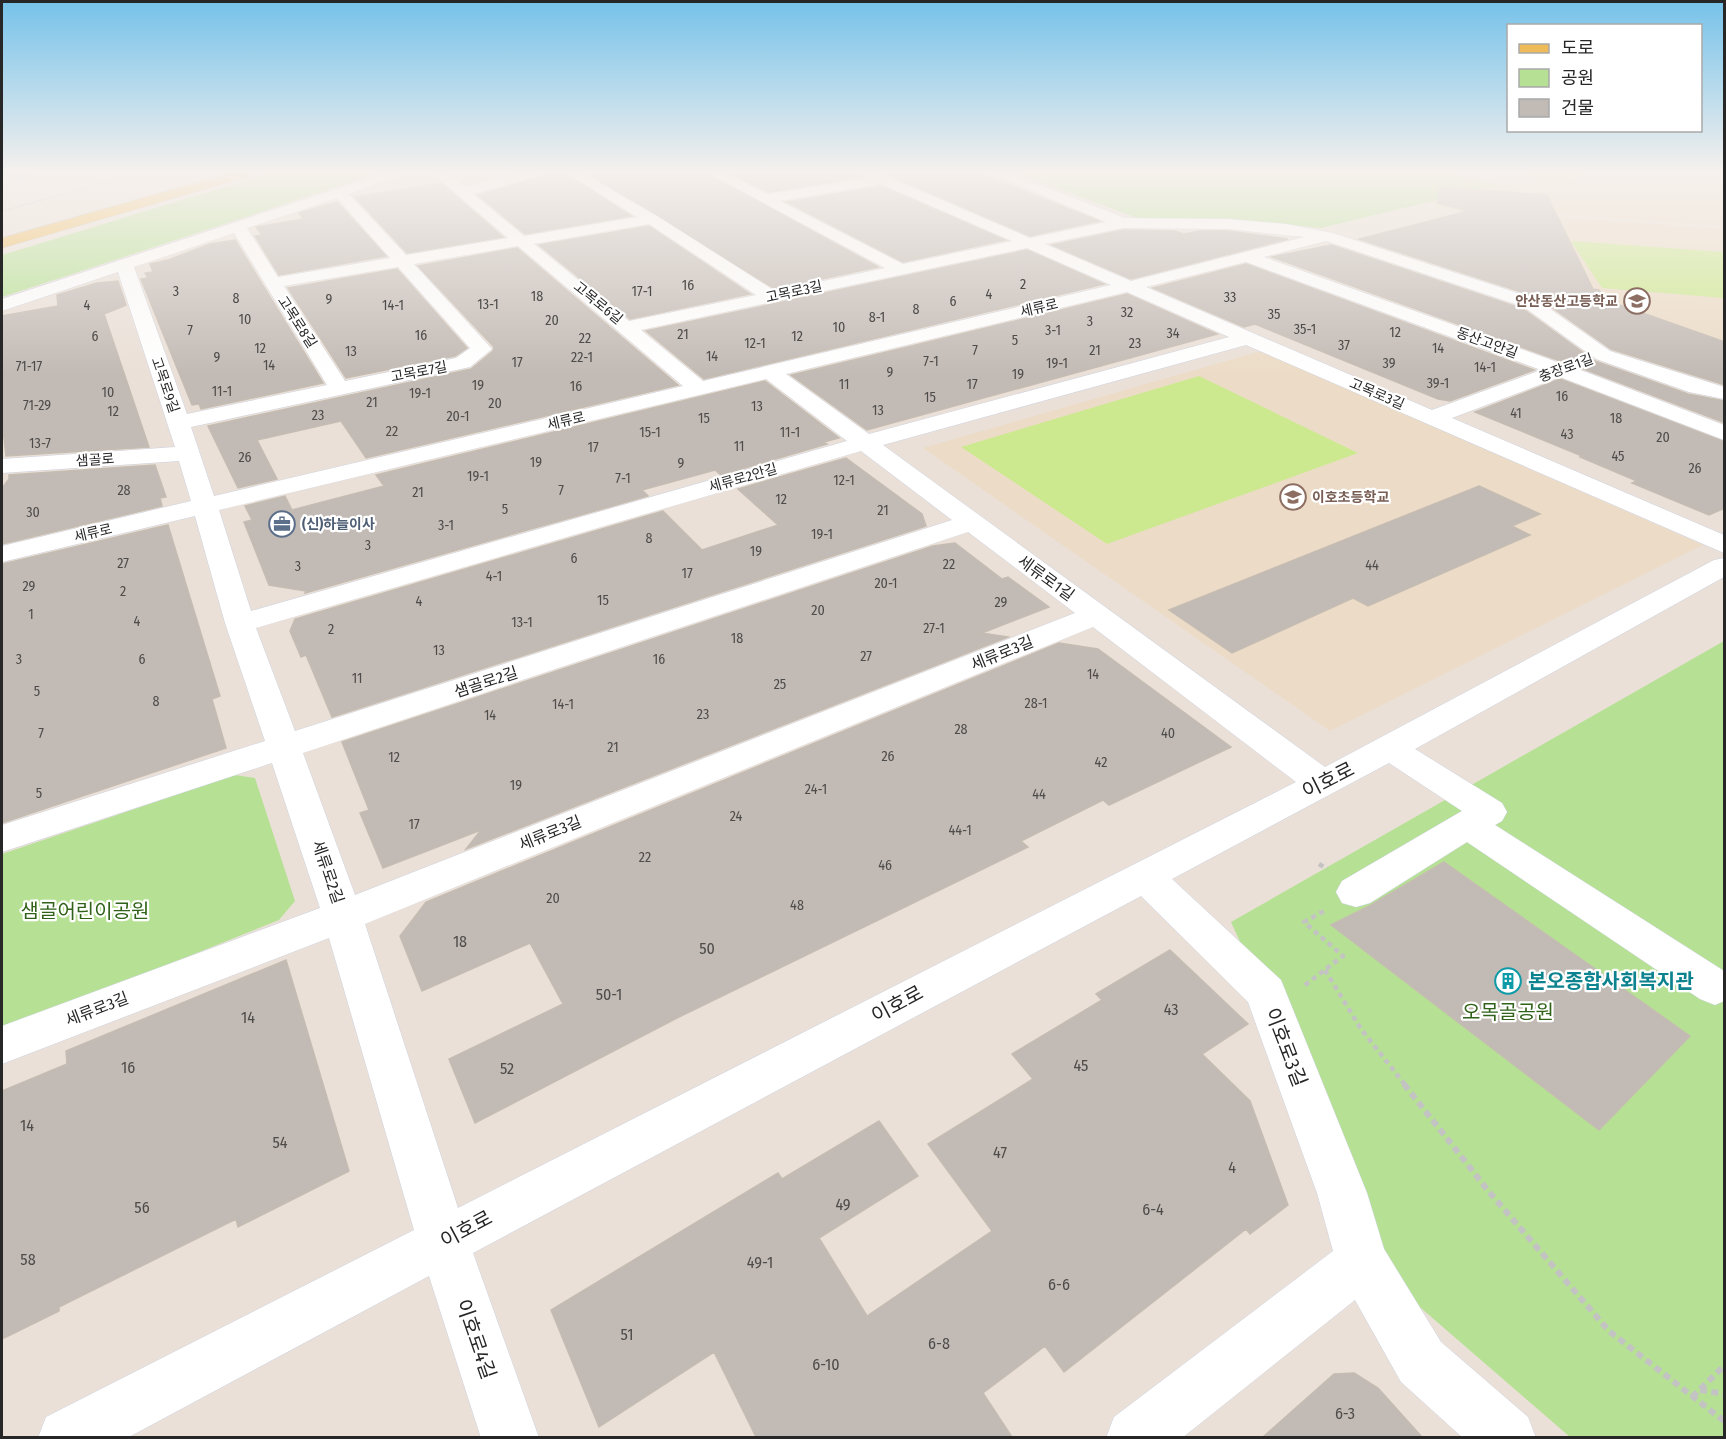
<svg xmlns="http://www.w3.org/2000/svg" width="1726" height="1439" font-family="'Fira Sans Condensed','Noto Sans KR',sans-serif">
	<rect width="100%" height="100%" fill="#eae0d8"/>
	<!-- education -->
	<path fill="#ecdcc7" d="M1453,173H1724V226L1540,213L1501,224L1427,203L1499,185Z
		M1548,216L1724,229V382L1618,342Z
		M1261,351L1703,545L1330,731L923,448Z"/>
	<!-- green -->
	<path fill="#b6e194" d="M271,173H379L2,297V255Z
		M1017,173H1449L1499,185L1321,228L1230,219H1140Z
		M1724,641V1437H1570L1399,1289L1231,922Z
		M235,775L255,778L295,901L279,920L2,1031V854Z"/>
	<!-- pitch -->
	<path fill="#cce98f" d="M1518,173H1598L1553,182Z
		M1571,241L1724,252V298L1602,288Z
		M1199,376L1358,453L1107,544L961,447Z"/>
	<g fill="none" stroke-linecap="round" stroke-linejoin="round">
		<!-- stream -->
		<path fill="#6ad8ed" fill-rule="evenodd" d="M2,173L19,174L46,173L19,178L2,175Z"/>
	</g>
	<!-- building -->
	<path fill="#c2bab5" stroke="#c5bcb2" stroke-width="1.5" d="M541,173H565L631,216L525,234L478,195L538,178Z
		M587,173H706L878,267L775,289Z
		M729,173H859L862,177L768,192Z
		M884,173H979L1099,221L1030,236Z
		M441,183L503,237L407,253L355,197Z
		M881,186L1005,240L903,262L787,202Z
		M1440,187L1547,195L1593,289L1599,290L1606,300L1620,305L1725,342V385L1611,349L1537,297L1359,239L1468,211L1437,203Z
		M337,202L386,256L279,275L255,236L262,235L256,227L304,219L299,213Z
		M649,226L750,294L630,319L539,245Z
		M1123,230L1175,231L1184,234L1198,231H1228L1288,239L1131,279L1052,245Z
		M235,240L323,383L201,409L199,404L192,405L141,279L148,278L145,273L153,272L150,264L168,260L210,244Z
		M1331,245L1523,309L1595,361L1688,394L1725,401V423L1581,368L1578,360L1569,358L1560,361L1272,257Z
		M517,248L678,385L366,458L341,421L257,440L277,479L238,488L208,426L471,369L493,351L494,347L418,266Z
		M1027,250L1104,284L704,379L646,331Z
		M1246,264L1534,370L1450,401L1438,399L1255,324L1244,327L1153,288Z
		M397,269L467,348L455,356L346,378L288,288Z
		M118,281L126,305L104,314L149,447L6,456L2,421V316L58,306L57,295L97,283Z
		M1127,294L1217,334L867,430L791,375Z
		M1560,379L1725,442V508L1709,515L1632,483L1637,481L1580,457L1582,456L1475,412Z
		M765,381L839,438L824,442L827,444L721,475L715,470L642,490L648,496L305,593L306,591L269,585L244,522L252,520L245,506L285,496L292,510L384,486L376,475Z
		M846,458L922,514L926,526L332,717L306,655L301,657L290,631L295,619L663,511L702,550L778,525L738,489Z
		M155,465L166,497L160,498L162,506L2,544V488L9,479V475Z
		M1479,486L1540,514L1512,526L1530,535L1368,606L1353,598L1232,653L1169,610Z
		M168,525L220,696L212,699L226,748L2,823V564Z
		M955,543L1002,579L1008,577L1049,607L982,633L1008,637L466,849L481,830L383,868L360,813L369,810L342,742L933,546Z
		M1059,643L1098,649L1231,747L1109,805L1103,800L1021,841L1028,847L675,1019L475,1123L449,1059L563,1004L530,943L422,991L400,936L426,902Z
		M1444,862L1690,1036L1599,1130L1331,925L1371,905Z
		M1170,950L1248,1024L1202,1054L1250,1101L1288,1205L1250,1234L1246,1229L1064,1372L1045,1346L983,1393L1012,1437H756L714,1352L599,1427L551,1310L778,1173L782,1179L879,1121L918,1176L819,1238L867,1316L992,1231L928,1144L1033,1079L1012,1054L1102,1000L1096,994Z
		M286,960L349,1171L238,1227L236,1219L59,1307V1311L2,1339V1091L67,1064L66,1051Z
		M1354,1373L1378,1388L1422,1437H1263L1334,1374Z"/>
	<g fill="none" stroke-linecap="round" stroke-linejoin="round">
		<!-- minor casing -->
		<g stroke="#cdd3e0" stroke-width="1">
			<path id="minor" d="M385,173H405L349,194L406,255L508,238L432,173H447L465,187L517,173H539L537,176L473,194L524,236L637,217L567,173H583L657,216L775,291L885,268L708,173H725L768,194L867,178L861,173H879L1030,238L1106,222L991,173H1009L1125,218L1228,219L1286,224L1333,233L1536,299L1610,351L1724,387V399L1689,392L1596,359L1524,307L1326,241L1264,257L1560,363L1570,360L1577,362L1580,366L1578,369L1724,425V440L1560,377L1452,418L1724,535V553L1246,345L883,445L1325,767L1714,560L1724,558V577L1415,749L1502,803L1507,812L1502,821L1495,825L1724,971V1001L1715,1005L1700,999L1467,842L1370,903L1356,907L1342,903L1336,892L1342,881L1462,811L1389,763L1172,879L1281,980L1367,1193L1384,1249L1441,1342L1528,1417L1536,1438H1463L1401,1382L1355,1300L1182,1438H1106L1114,1417L1333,1251L1317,1193L1248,1002L1141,896L473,1253L539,1438H481L429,1276L127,1438H38L46,1417L414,1230L329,938L2,1064V1026L320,908L272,763L2,852V825L265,741L225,623L195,516L2,562V546L191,501L179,461L2,473V459L175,447L118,272L2,311V299ZM881,184L1012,241L903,264L780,201ZM337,198L390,258L278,277L247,228ZM649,224L756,295L629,321L534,244ZM1123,228L1228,229L1304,237L1131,281L1045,244ZM234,233L327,385L187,414L134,267ZM518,246L683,386L214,496L191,427L470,367L492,349L414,264ZM1027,248L1111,285L703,381L641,330ZM1246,262L1541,370L1432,410L1146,287ZM398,267L470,348L456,358L345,381L284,286ZM1127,292L1229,337L869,434L786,374ZM766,379L847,441L251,611L219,510ZM861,451L952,520L295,731L256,628ZM968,532L1075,613L355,895L303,753ZM1093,627L1296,782L458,1208L365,924Z"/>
		</g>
		<!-- major casing -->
		<g stroke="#c3c3c3" stroke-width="1">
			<path id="major" d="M231,173H252L250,176L2,248V238Z"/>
		</g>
		<!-- path-far2 -->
		<path stroke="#c3c3c3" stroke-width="1.5" stroke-dasharray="2 1.5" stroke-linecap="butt" d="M2,211L122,178"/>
		<!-- path-far1 -->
		<path stroke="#c3c3c3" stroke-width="4.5" stroke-dasharray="5 4" stroke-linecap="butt" d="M1319,864L1327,869
			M1325,970L1361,1029L1406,1086
			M1305,985L1343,956L1304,922L1324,911"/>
		<!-- path -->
		<path stroke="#c3c3c3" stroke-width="6" stroke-dasharray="7 4.5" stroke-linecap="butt" d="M1404,1084L1490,1193L1609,1331L1724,1421
			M1700,1390L1724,1394
			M1692,1397L1724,1366"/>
		<!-- minor -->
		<use href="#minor" fill="#fff" fill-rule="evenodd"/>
		<!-- major -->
		<use href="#major" fill="#efbb58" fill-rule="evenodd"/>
	</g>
	<!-- sky -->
	<linearGradient id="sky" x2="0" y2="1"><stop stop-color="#75c2ea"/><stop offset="0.46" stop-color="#f6f1ed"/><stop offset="1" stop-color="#f6f1ed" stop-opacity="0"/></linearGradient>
	<rect width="1726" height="374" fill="url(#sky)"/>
	<!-- icons -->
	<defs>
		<g id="school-ring" transform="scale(1.35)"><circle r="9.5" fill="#fff" stroke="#8d6e63" stroke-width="1.5"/><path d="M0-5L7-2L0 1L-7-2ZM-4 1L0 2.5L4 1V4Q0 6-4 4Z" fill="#8d6e63"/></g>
		<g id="office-ring" transform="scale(1.35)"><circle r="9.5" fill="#fff" stroke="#5c6f8a" stroke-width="1.5"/><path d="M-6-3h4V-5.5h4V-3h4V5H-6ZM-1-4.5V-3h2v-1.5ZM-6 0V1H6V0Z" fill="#5c6f8a"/></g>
		<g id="building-ring" transform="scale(1.35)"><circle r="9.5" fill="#fff" stroke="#0f9aa8" stroke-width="1.5"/><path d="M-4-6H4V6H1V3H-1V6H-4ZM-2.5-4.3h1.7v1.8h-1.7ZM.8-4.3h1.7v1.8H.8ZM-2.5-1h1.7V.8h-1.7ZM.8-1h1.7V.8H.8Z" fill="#0f9aa8"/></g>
	</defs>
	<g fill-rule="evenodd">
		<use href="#school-ring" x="1637" y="301"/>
		<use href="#school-ring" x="1293" y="497"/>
		<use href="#office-ring" x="282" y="524"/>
		<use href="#building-ring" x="1508" y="981"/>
	</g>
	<g text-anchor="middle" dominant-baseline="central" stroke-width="4.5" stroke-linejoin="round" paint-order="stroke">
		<!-- number labels -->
		<g font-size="14" fill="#4e4c4a">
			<text x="1023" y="284">2</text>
			<text x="688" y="285">16</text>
			<text x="176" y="291">3</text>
			<text x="642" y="291">17-1</text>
			<text x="989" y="294">4</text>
			<text x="537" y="296">18</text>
			<text x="1230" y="297">33</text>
			<text x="236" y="298">8</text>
			<text x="329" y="299">9</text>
			<text x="953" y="301">6</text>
			<text x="488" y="304">13-1</text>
			<text x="87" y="305">4</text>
			<text x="393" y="305">14-1</text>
			<text x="916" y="309">8</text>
			<text x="1127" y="312">32</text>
			<text x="1274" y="314">35</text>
			<text x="877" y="317">8-1</text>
			<text x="245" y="319">10</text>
			<text x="552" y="320">20</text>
			<text x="1090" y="321">3</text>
			<text x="839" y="327">10</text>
			<text x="1305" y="329">35-1</text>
			<text x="190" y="330">7</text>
			<text x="1053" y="330">3-1</text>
			<text x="1395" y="332">12</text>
			<text x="1173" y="333">34</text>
			<text x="683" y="334">21</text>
			<text x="421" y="335">16</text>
			<text x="95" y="336">6</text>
			<text x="797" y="336">12</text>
			<text x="585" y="338">22</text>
			<text x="1015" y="340">5</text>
			<text x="755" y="343">12-1</text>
			<text x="1135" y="343">23</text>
			<text x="1344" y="345">37</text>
			<text x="260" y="348">12</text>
			<text x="1438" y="348">14</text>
			<text x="975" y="350">7</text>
			<text x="1095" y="350">21</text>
			<text x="351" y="351">13</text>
			<text x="712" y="356">14</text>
			<text x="217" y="357">9</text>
			<text x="582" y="357">22-1</text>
			<text x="931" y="361">7-1</text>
			<text x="517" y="362">17</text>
			<text x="1057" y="363">19-1</text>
			<text x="1389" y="363">39</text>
			<text x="269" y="365">14</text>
			<text x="29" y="366">71-17</text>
			<text x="1485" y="367">14-1</text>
			<text x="890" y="372">9</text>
			<text x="1018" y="374">19</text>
			<text x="1438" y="383">39-1</text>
			<text x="844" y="384">11</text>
			<text x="972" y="384">17</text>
			<text x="478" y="385">19</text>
			<text x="576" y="386">16</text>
			<text x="222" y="391">11-1</text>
			<text x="108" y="392">10</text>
			<text x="420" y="393">19-1</text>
			<text x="1562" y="396">16</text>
			<text x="930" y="397">15</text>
			<text x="372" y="402">21</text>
			<text x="495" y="403">20</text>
			<text x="37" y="405">71-29</text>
			<text x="757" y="406">13</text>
			<text x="878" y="410">13</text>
			<text x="113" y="411">12</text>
			<text x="1516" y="413">41</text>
			<text x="318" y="415">23</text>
			<text x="458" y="416">20-1</text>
			<text x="704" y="418">15</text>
			<text x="1616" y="418">18</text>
			<text x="392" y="431">22</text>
			<text x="650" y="432">15-1</text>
			<text x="790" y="432">11-1</text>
			<text x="1567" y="434">43</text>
			<text x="1663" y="437">20</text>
			<text x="40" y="443">13-7</text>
			<text x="739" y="446">11</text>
			<text x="593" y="447">17</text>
			<text x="1618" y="456">45</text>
			<text x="245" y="457">26</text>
			<text x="536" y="462">19</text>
			<text x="681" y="463">9</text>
			<text x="1695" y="468">26</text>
			<text x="478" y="476">19-1</text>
			<text x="623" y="478">7-1</text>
			<text x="844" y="480">12-1</text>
			<text x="124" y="490">28</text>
			<text x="561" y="490">7</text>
			<text x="418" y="492">21</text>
			<text x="781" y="499">12</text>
			<text x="505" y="509">5</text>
			<text x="883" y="510">21</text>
			<text x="33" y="512">30</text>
			<text x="446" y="525">3-1</text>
			<text x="822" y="534">19-1</text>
			<text x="649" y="538">8</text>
			<text x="368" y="545">3</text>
			<text x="756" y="551">19</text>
			<text x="574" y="558">6</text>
			<text x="123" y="563">27</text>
			<text x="949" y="564">22</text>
			<text x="1372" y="565">44</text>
			<text x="298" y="566">3</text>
			<text x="687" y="573">17</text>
			<text x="494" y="576">4-1</text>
			<text x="886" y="583">20-1</text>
			<text x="29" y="586">29</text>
			<text x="123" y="591">2</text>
			<text x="603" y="600">15</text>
			<text x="419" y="601">4</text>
			<text x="1001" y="602">29</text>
			<text x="818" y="610">20</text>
			<text x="31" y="614">1</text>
			<text x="137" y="621">4</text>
			<text x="522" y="622">13-1</text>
			<text x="934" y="628">27-1</text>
			<text x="331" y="629">2</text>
			<text x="737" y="638">18</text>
			<text x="439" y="650">13</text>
			<text x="866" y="656">27</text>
			<text x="19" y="659">3</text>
			<text x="142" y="659">6</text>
			<text x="659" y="659">16</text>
			<text x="1093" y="674">14</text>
			<text x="357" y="678">11</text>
			<text x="780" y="684">25</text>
			<text x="37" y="691">5</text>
			<text x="156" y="701">8</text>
			<text x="1036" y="703">28-1</text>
			<text x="563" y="704">14-1</text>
			<text x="703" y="714">23</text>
			<text x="490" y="715">14</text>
			<text x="961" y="729">28</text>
			<text x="41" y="733">7</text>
			<text x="1168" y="733">40</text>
			<text x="613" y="747">21</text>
			<text x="888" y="756">26</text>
			<text x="394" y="757">12</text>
			<text x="1101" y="762">42</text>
			<text x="516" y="785">19</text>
			<text x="816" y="789">24-1</text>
			<text x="39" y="793">5</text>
			<text x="1039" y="794">44</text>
			<text x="736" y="816">24</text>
			<text x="414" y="824">17</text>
			<text x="960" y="830">44-1</text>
			<text x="645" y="857">22</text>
			<text x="885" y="865">46</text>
			<text x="553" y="898">20</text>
			<text x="797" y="905">48</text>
		</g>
		<!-- far-street labels -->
		<g font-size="14" fill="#272727" stroke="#fff">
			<text transform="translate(794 292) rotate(-12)">고목로3길</text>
			<text transform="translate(598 303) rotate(39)">고목로6길</text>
			<text transform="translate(1039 308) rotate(-13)">세류로</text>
			<text transform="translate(297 322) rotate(57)">고목로8길</text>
			<text transform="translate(1487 343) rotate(20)">동산고안길</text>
			<text transform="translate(1566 368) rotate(-20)">충장로1길</text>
			<text transform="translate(419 372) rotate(-11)">고목로7길</text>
			<text transform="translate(165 385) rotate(71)">고목로9길</text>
			<text transform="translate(1377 394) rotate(23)">고목로3길</text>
			<text transform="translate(566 421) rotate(-13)">세류로</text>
			<text transform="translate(95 460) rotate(-4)">샘골로</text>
			<text transform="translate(743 478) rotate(-16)">세류로2안길</text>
			<text transform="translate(93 533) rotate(-13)">세류로</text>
		</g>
		<!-- far-education labels -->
		<g font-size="14" font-weight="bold" fill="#785e54" stroke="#fff" text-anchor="end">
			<text x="1618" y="301">안산동산고등학교</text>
			<text x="1312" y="497" text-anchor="start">이호초등학교</text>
		</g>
		<!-- far-service labels -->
		<g font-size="14" font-weight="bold" fill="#4e5e75" stroke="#fff" text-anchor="start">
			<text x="302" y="524">(신)하늘이사</text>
		</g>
		<!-- street labels -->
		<g font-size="16" fill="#272727" stroke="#fff">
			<text transform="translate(1046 578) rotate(36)">세류로1길</text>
			<text transform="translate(1002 653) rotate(-22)">세류로3길</text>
			<text transform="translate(486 682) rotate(-18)">샘골로2길</text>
			<text transform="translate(550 833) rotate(-22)">세류로3길</text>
			<text transform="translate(328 872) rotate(71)">세류로2길</text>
			<text transform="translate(97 1009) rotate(-21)">세류로3길</text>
		</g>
		<!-- near-number labels -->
		<g font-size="16" fill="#4e4c4a">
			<text x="460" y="941">18</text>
			<text x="707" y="948">50</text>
			<text x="609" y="994">50-1</text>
			<text x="1171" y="1009">43</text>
			<text x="248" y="1017">14</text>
			<text x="1081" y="1065">45</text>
			<text x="128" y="1067">16</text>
			<text x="507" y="1068">52</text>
			<text x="27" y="1125">14</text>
			<text x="280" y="1142">54</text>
			<text x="1000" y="1152">47</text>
			<text x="1232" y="1167">4</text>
			<text x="843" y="1204">49</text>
			<text x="142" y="1207">56</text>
			<text x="1153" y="1209">6-4</text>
			<text x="28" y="1259">58</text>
			<text x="760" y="1262">49-1</text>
			<text x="1059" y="1284">6-6</text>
			<text x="627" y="1334">51</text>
			<text x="939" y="1343">6-8</text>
			<text x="826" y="1364">6-10</text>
			<text x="1345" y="1413">6-3</text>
		</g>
		<!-- near-street labels -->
		<g font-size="20" fill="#272727" stroke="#fff">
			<text transform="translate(1328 780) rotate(-27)">이호로</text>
			<text transform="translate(897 1004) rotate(-28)">이호로</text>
			<text transform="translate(1286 1047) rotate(69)">이호로3길</text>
			<text transform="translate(466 1229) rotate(-28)">이호로</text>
			<text transform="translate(476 1339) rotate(71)">이호로4길</text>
		</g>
		<!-- near-park labels -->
		<g font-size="20" fill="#306219" stroke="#fff">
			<text x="85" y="911">샘골어린이공원</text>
			<text x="1508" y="1012">오목골공원</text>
		</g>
		<!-- near-culture labels -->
		<g font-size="20" font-weight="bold" fill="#0d838f" stroke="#fff" text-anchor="start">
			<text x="1528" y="981">본오종합사회복지관</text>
		</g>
	</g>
	<!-- border -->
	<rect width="1726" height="1439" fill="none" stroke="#272727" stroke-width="6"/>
	<!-- legend -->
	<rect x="1507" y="24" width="195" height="108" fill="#ffffff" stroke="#a9a9a9" stroke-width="1.5"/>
	<rect x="1519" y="44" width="30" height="9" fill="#efbb58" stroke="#a9a9a9" stroke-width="1.5"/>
	<text x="1561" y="54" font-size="18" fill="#272727">도로</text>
	<rect x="1519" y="69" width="30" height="18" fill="#b6e194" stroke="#a9a9a9" stroke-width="1.5"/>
	<text x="1561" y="84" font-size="18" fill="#272727">공원</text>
	<rect x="1519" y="99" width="30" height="18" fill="#c2bab5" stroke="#a9a9a9" stroke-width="1.5"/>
	<text x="1561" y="114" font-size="18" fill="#272727">건물</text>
</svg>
